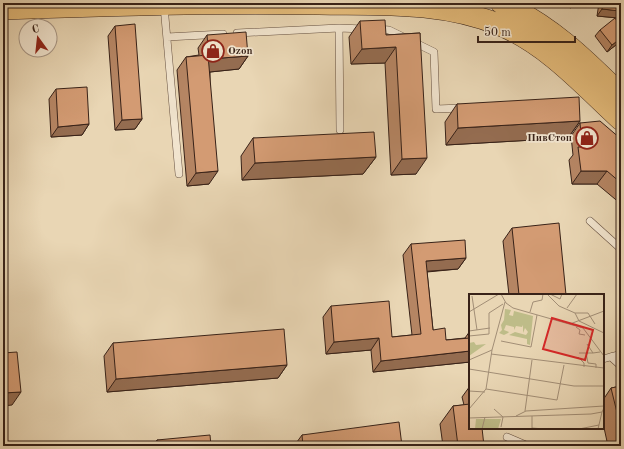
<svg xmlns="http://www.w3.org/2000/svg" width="624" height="449" font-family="'Old Standard TT',serif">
	<rect width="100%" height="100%" fill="#e9d6b4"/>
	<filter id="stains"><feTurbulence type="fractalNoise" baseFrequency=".005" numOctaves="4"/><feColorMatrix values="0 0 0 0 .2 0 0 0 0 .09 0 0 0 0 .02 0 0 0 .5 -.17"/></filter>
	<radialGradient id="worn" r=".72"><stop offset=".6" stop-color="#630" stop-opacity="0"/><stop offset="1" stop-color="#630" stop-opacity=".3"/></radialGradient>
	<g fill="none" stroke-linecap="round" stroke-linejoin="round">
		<!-- service casing -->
		<g stroke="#644f3f" stroke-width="8">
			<path id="service" d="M164,6L179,174
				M339,28L340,130
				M377,29L389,30L434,52L436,109L462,108
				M237,33L339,28L364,29
				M167,37L223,34
				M590,221L621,249
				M611,357L621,366
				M603,359L621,354
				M507,437L528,446"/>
		</g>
		<!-- primary casing -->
		<g stroke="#382218" stroke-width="22">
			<path id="primary" d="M501,3C548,23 585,59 621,95
				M3,9C108,5 214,2 319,4C380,5 442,1 500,25C548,45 584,86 621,120"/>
		</g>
		<!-- service -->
		<use href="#service" stroke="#f1e4ce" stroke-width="7"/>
		<!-- primary -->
		<use href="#primary" stroke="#e4bb7a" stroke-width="21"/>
	</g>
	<!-- wall -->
	<path fill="#b58563" stroke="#382218" d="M599,3H621V14L618,18L597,16Z
		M360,21L386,35L420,33L416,174L391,175L385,63L351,64L349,37Z
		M115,26L142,119L135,129L115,130L108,36Z
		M600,30L621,41L607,52L595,36Z
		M207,35L248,56L239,69L210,72L209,184L187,186L177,70L186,57L199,55L198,48Z
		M56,89L89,124L82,135L51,137L49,99Z
		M457,104L580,121L568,138L446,145L445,122Z
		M580,123L621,139V204L597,184H572L569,160L573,155L571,136Z
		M253,138L376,157L363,174L242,180L241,156Z
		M512,228L566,295H509L503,241Z
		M411,244L466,258L458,269L427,272L433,330L446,340L465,338L470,331V362L373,372L371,350L326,354L323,317L331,306L392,337L412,335L403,255Z
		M113,343L287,365L278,378L107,392L104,356Z
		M470,386V428L484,446H443L440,424L453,406L464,405L462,397Z
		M621,386V446H608L603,423V400L611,388Z
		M302,435L402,446H294Z
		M157,440L211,446H153Z"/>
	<!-- shaded-wall -->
	<path fill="#946c50" stroke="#382218" d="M555,3H574L571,8Z
		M602,9L621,11V14L618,18L597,16Z
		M621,38V41L607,52L612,45Z
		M396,47L385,63L351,64L362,49Z
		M248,56L239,69L200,73L209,59Z
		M142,119L135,129L115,130L122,120Z
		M580,121L568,138L446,145L458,128Z
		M89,124L82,135L51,137L58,127Z
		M376,157L363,174L242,180L255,163Z
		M427,158L416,174L391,175L402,159Z
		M218,171L209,184L187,186L196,173Z
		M581,171H607L597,184H572Z
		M466,258L458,269L418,272L426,261Z
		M379,338L371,350L326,354L334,342Z
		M470,351V362L373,372L381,361Z
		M287,365L278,378L107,392L116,379Z
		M21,392L12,405L3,406V393Z"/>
	<!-- building -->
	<path fill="#d39b73" stroke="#382218" d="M603,3H621V11L602,9Z
		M615,18L621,27V38L612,45L600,30Z
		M385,20L386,35L420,33L427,158L402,159L396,47L362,49L360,21Z
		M135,24L142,119L122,120L115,26Z
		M246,32L248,56L209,59L207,35Z
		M208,55L218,171L196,173L186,57Z
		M87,87L89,124L58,127L56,89Z
		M579,97L580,121L458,128L457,104Z
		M600,121L621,139V183L607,171H581L578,147H582L580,123Z
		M374,132L376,157L255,163L253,138Z
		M559,223L566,295H519L512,228Z
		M465,240L466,258L426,261L433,330L445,328L446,340L470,338V351L381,361L379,338L334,342L331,306L389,301L392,337L421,334L411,244Z
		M284,329L287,365L116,379L113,343Z
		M17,352L21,392L3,393V353Z
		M621,386V429L611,388Z
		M470,404V428H482L484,446H458L453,406Z
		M399,422L402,446H303L302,435Z
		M210,435L211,446H158L157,440Z"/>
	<!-- icons -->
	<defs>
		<g id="shop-ring" transform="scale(1.15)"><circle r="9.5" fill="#f1e4ce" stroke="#8f2418" stroke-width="1.5"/><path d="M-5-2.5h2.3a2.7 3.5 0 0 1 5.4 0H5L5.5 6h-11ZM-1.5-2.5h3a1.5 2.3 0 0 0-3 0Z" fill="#8f2418"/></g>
	</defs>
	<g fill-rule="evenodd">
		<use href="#shop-ring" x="213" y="51"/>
		<use href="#shop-ring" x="587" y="138"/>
	</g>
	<g text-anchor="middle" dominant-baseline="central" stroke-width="3.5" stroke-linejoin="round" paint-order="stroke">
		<!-- poi labels -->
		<g font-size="11" font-weight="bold" fill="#382218" stroke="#f1e4ce" text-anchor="start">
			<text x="228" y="51">Ozon</text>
			<text x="572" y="138" text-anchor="end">ПивСтоп</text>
		</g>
	</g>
	<!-- overview -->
	<g transform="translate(469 294)">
		<rect width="135" height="135" fill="#e9d6b4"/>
		<path d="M36,15L42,16L40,21L44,22L45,17L64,22L61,51L58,50V45L40,41L46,38L57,41L59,38L56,34L54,39V31L53,33L47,32L45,36V33L37,31L35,36L40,38L39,39L35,41L30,39L33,36L32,31L35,26ZM5,48L7,51L17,50L0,62V49Z" fill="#bebc88"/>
		<path d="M7,125H32L29,135H6Z" fill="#bebc88"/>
		<path fill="none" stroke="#a28e76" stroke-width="1" d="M32,0L37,9L44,14L114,34L135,62M78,0L90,12L106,19L110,27L135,39M81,0L91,5L93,0M3,2L8,36M98,14L108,0M0,18L30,0M61,18L64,8L73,6L74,0M106,19H119L126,30M101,30L135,17M107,33L111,36L110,40L116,41M0,37L21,34M0,42L20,40V19L34,10M32,47L62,53L68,21M118,50L124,59L131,58M110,59H124M117,59L119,69L127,70V74M22,60L135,74M109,63L115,69V73M0,66L23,56M0,75L105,92H135M17,95L88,106L95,71M0,97L16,98M0,115L17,95L23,56L36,8M25,115L34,123L32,133M56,117L63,66M47,122L57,117L135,112M0,124L122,120L133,118L135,114M63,134L75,135M13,135L16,123M63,135V122M110,135L130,131M129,135L133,118"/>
		<path fill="#d62828" fill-opacity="0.15" stroke="#d62828" stroke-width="2" d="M83,24L124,36L116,66L74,55Z"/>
		<rect width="135" height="135" fill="none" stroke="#382218" stroke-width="2"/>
	</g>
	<!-- margin -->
	<rect width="624" height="449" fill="none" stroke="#e9d6b4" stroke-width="16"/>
	<rect x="4" y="4" width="616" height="441" fill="none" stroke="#382218" stroke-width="2"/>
	<rect x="8" y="8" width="608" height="433" fill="none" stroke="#382218"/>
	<!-- north arrow -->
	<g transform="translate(38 38) rotate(345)"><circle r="19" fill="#f1e4ce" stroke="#a79685"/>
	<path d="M0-3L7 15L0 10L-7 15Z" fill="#8f2418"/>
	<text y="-6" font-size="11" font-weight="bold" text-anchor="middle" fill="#382218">С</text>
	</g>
	<!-- scale -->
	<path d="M478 36v6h97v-6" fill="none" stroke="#382218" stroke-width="2"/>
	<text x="484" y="36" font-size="12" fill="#382218" stroke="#f1e4ce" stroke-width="3" paint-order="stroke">50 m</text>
	<rect width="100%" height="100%" filter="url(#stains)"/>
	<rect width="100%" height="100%" fill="url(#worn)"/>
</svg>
